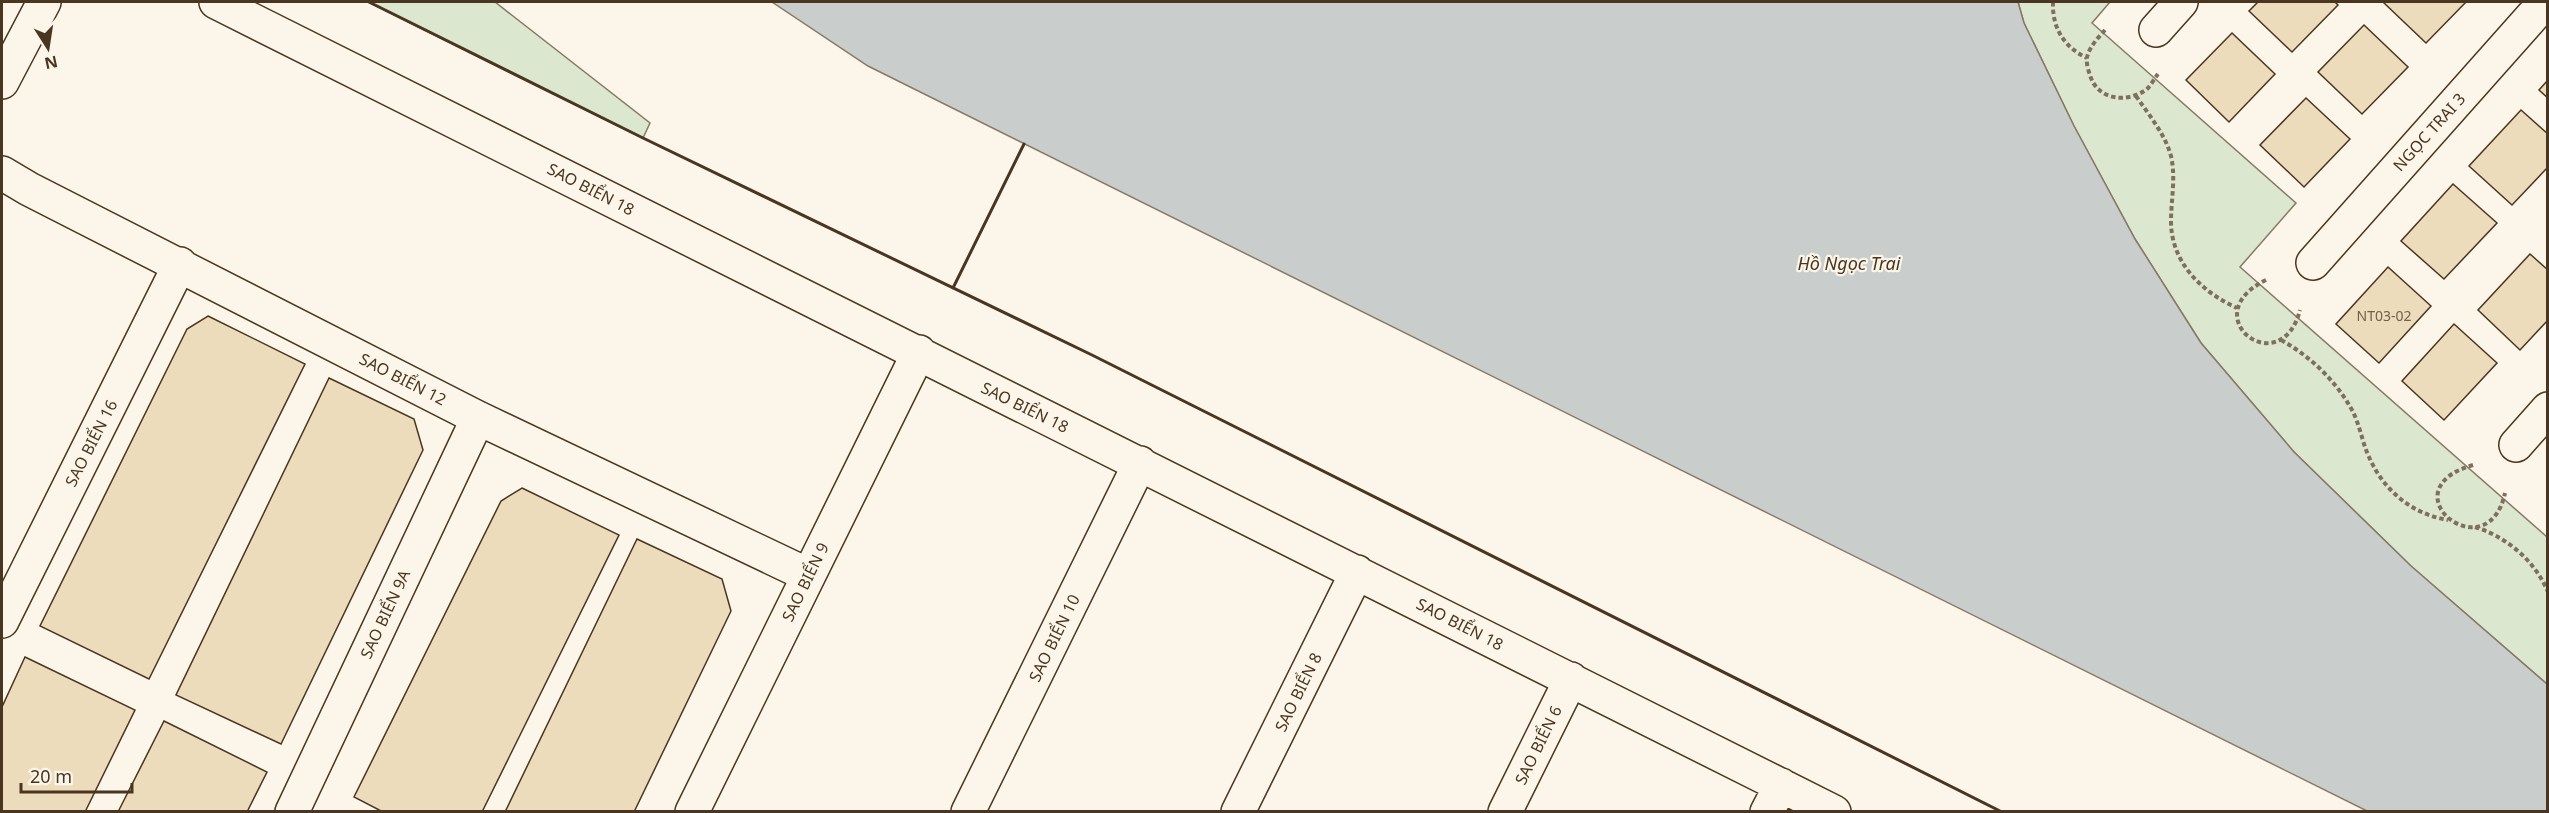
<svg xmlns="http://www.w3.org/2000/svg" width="2549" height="813" font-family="'Noto Sans',sans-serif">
	<rect width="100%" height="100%" fill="#fbf6e9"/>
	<!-- green -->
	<path fill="#dce7d0" stroke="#887966" stroke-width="1.5" d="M368,2H495L650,123L643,138Z
		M2018,2H2110L2092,23L2296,203L2240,267L2547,537V684L2411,566L2294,452L2201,343L2135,239L2074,126L2024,23Z"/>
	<!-- water -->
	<path fill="#c9cecd" stroke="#887966" stroke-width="1.5" d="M772,2H2018L2024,23L2074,126L2135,239L2201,343L2294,452L2411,566L2547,684V811H2367L868,66Z"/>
	<!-- building -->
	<path fill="#ecdcbc" stroke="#4a3520" stroke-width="1.5" d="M2258,2H2335L2338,5L2292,52L2249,11Z
		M2383,2H2466L2426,43Z
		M2364,25L2408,67L2362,114L2318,72Z
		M2232,33L2275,74L2229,122L2186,80Z
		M2548,80V98L2539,90Z
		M2306,98L2350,139L2304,187L2260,145Z
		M2521,110L2548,134V167L2512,205L2469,166Z
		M2453,184L2497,223L2444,279L2401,241Z
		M2530,254L2548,270V320L2520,350L2478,310Z
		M2388,267L2431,306L2379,363L2336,324Z
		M208,316L305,364L149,679L40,626L187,329Z
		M2454,324L2497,363L2444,420L2402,381Z
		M329,378L414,419L423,450L281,744L176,695Z
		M522,488L619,535L482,812H383L354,797L501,501Z
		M637,539L722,579L731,611L634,812H505Z
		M25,657L135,710L85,812H2V707Z
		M164,721L267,772L247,812H118Z"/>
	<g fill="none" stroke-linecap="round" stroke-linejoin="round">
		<!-- street casing -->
		<g stroke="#4a3520" stroke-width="36">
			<path id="street" d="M216,2L1834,812
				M2156,30L2181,2
				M2,82L44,2
				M2,173L29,189L478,418L808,575
				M2313,263L2545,2
				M2516,445L2548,409
				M2,621L180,264
				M292,812L478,418
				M692,812L919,352
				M968,812L1140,463
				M1238,812L1357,572
				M1505,812L1571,679
				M1767,812L1781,785"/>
		</g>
		<!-- path -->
		<path stroke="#7f6f5c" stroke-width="4" stroke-dasharray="4.5 3" stroke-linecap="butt" d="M358,2V3
			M2053,2C2052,28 2064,47 2087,58
			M2105,30C2098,38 2090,46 2087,57C2086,62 2088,70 2090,75C2097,100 2127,104 2147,89C2151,85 2154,79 2158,74
			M2136,96C2149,115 2165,134 2171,156C2176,178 2171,200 2171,221C2171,263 2202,292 2237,308
			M2266,280C2192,316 2281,384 2300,310
			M2281,340C2310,356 2336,381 2352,410C2360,425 2362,442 2369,457C2384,491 2412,514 2448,520
			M2473,465C2464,468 2455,471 2448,477C2409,509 2490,563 2505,493
			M2475,527C2507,537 2535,561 2548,592"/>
		<!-- street -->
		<use href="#street" stroke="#fbf6e9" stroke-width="33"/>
		<!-- wall -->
		<path stroke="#4a3520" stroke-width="3" d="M369,2L643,138L1092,355L2002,812
			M953,288L1024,144"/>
	</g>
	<g text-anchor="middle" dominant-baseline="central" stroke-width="4.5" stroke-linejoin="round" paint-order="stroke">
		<!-- number labels -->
		<g font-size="14" fill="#725f47">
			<text x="2384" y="315">NT03-02</text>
		</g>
		<!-- street labels -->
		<g font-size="16" fill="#4a3520" stroke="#fbf6e9">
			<text transform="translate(2429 132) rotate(-48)">NGỌC TRAI 3</text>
			<text transform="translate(591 189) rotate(27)">SAO BIỂN 18</text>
			<text transform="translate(403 379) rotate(27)">SAO BIỂN 12</text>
			<text transform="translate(1025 407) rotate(26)">SAO BIỂN 18</text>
			<text transform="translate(91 443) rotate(-63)">SAO BIỂN 16</text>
			<text transform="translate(805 582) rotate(-64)">SAO BIỂN 9</text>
			<text transform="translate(385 614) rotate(-65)">SAO BIỂN 9A</text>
			<text transform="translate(1460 624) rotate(27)">SAO BIỂN 18</text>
			<text transform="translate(1054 638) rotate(-64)">SAO BIỂN 10</text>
			<text transform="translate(1298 692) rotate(-64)">SAO BIỂN 8</text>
			<text transform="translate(1538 745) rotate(-64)">SAO BIỂN 6</text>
		</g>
		<!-- water labels -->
		<g font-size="18" font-style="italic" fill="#4a3520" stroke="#fbf6e9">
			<text x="1849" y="263">Hồ Ngọc Trai</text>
		</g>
	</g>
	<!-- border -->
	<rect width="2549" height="813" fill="none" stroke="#4a3520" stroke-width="6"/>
	<!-- north arrow -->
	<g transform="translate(48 48) rotate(168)" stroke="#fbf6e9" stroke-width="4.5" paint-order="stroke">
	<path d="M0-4.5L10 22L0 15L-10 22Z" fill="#4a3520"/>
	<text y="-9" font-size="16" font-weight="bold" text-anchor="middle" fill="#4a3520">N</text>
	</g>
	<!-- scale -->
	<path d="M21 783v9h111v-9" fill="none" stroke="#4a3520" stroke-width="3"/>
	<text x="30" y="783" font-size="18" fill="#4a3520" stroke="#fbf6e9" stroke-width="4.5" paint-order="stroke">20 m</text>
</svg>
